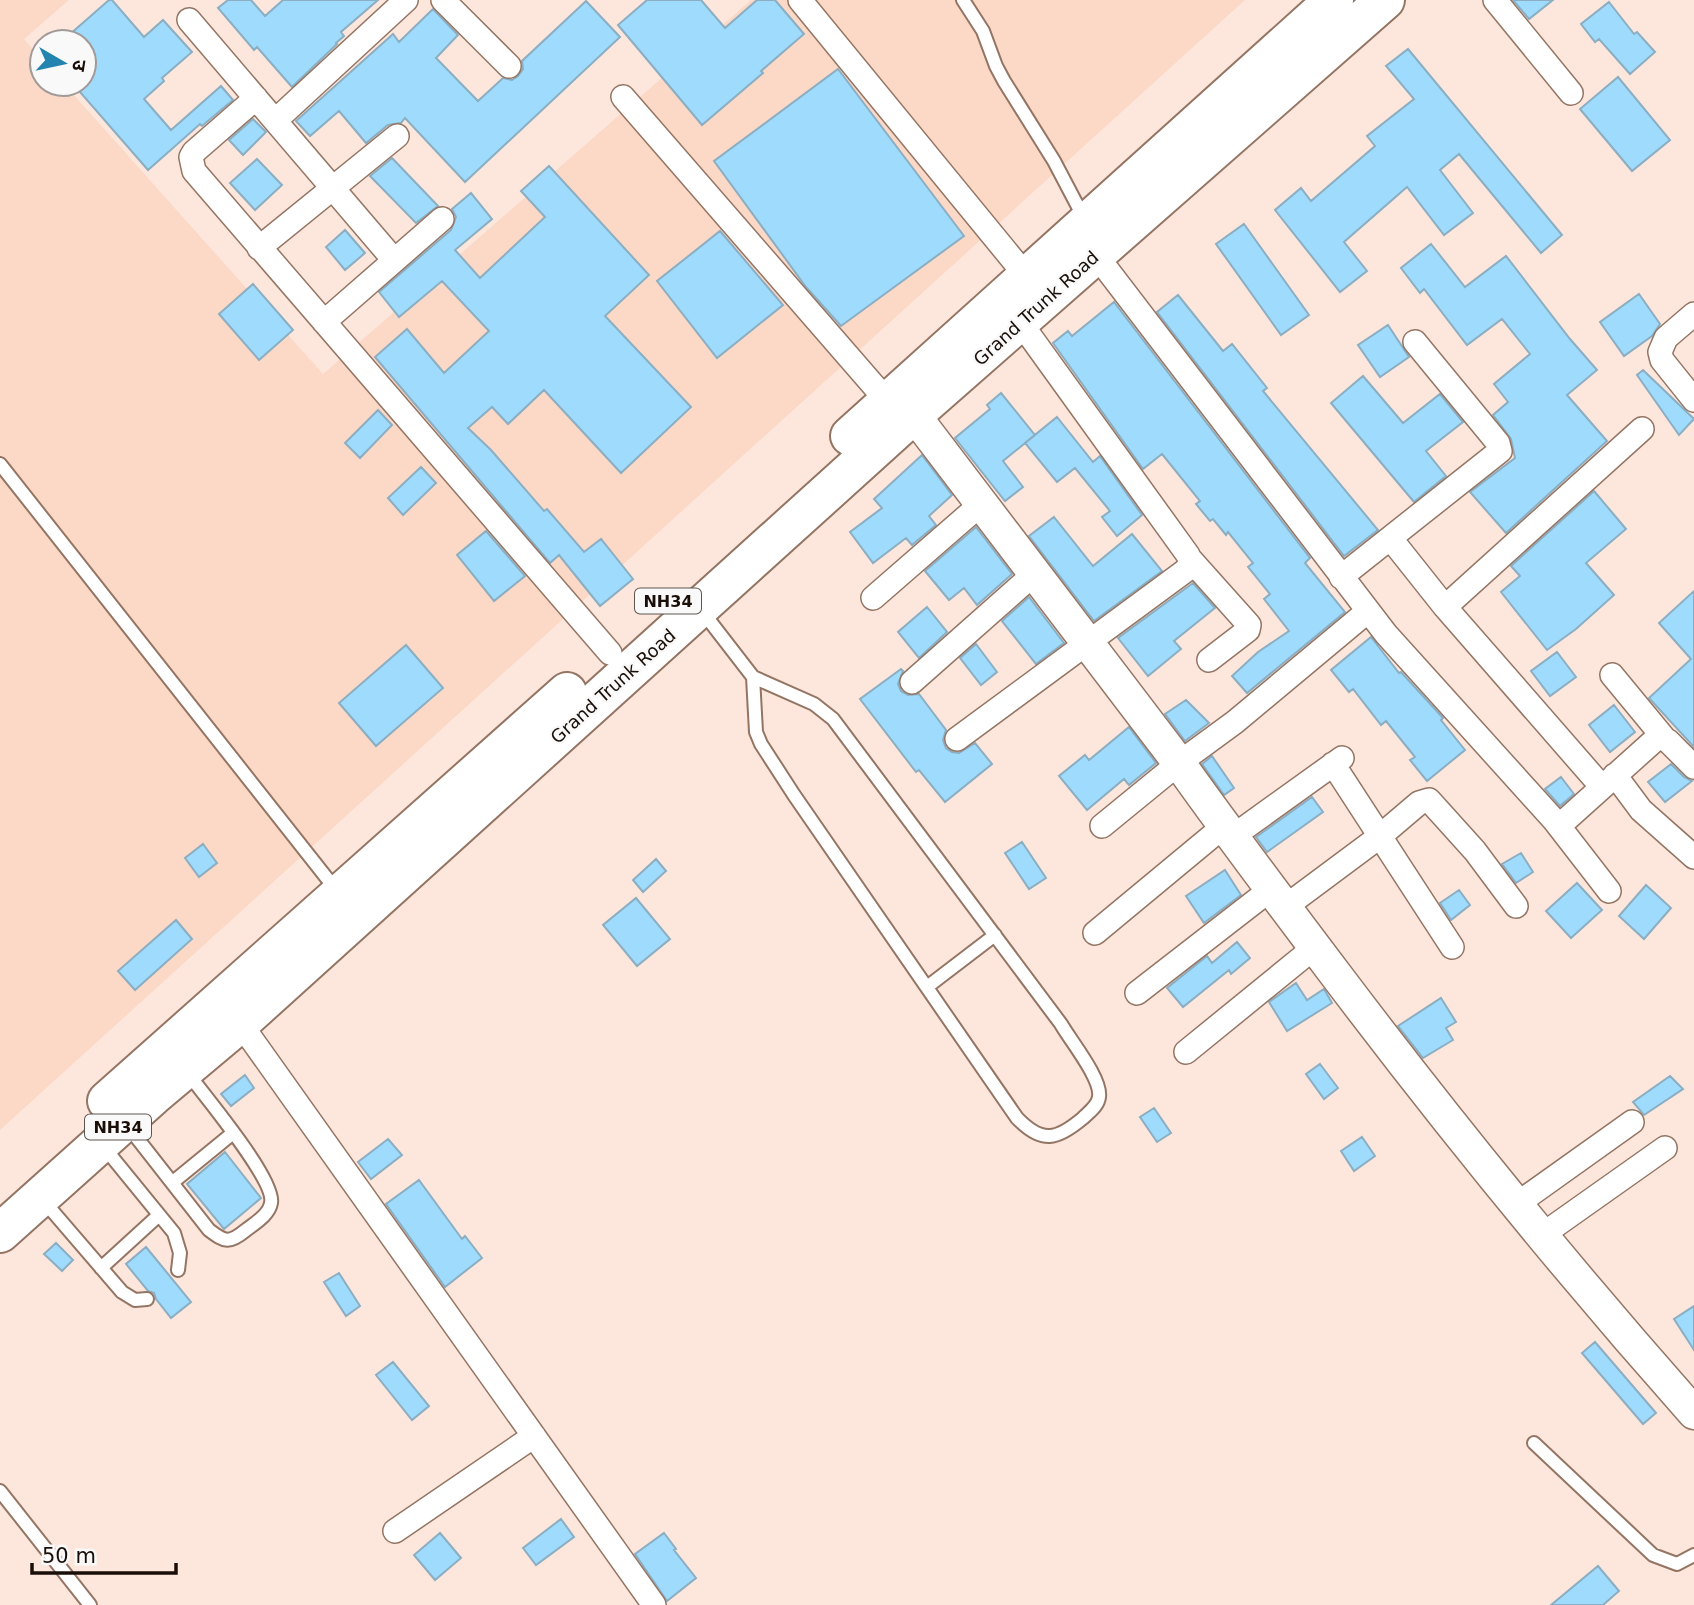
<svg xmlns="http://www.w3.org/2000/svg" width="1694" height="1605" font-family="'DejaVu Sans','Noto Sans Devanagari',sans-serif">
	<rect width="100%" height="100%" fill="#fde7dc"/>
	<!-- built -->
	<path fill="#fbd9c6" d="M0,0H69L24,39L42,60V84H64L323,374L751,0H1245L0,1130Z"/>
	<!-- building -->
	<path fill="#9fdbfc" stroke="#8baec2" stroke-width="2" d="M109,0H112L144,37L163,20L192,52L162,78L164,81L144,99L171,130L221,86L233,100L202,126L200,124L148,170L73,84H84V42H61Z
		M228,0H251L265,16L283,0H378L341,32L344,36L336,43L337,44L292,87L257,47L254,50L218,8Z
		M647,0H701L725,28L757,0H775L804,34L761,71L763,73L702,125L618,25Z
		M1513,0H1553L1529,19Z
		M586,1L620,37L465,182L405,118L401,123L388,125L366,143L339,111L310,136L296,121L393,34L399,42L433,9L458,35L436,58L478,101L503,78L512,80L518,76L523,69L522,61Z
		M1609,2L1634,34L1637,32L1655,52L1630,74L1599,39L1595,42L1581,24Z
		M1408,49L1562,235L1541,253L1459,154L1440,170L1473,213L1444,235L1407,187L1344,242L1367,271L1340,292L1275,210L1301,188L1311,201L1375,146L1367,136L1414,99L1386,66Z
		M838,69L964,236L841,326L806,287L714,161Z
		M1618,77L1670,140L1632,171L1580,109Z
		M253,119L266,132L243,155L229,140Z
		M392,158L438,206L416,223L370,176Z
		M257,159L282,185L255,210L230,183Z
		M549,166L649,275L605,316L691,407L621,473L544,390L508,424L492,407L468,428L491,450L544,511L547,509L584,552L601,539L633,579L600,606L559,555L550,563L375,357L407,329L444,373L489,331L442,281L399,317L379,292L451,230L456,217L452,209L471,193L492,219L455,250L480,278L545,217L521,191Z
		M1244,224L1309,315L1281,335L1216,244Z
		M345,230L365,253L345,270L326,247Z
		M720,231L783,305L717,358L657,281Z
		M1431,244L1465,287L1506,256L1570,339L1597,370L1567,395L1607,441L1506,533L1470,492L1515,458L1511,439L1493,415L1508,402L1494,384L1530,354L1502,319L1467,345L1424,289L1420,293L1401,268Z
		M253,284L293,330L259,360L219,314Z
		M1639,294L1660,324L1652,336L1624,356L1600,322Z
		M1178,295L1223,351L1232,344L1267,388L1263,391L1378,530L1344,556L1157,312Z
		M1114,302L1310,558L1305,563L1345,612L1247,693L1232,676L1258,652L1289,631L1264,599L1270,594L1248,567L1253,563L1228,532L1226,535L1213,519L1210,521L1196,504L1200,501L1162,454L1143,469L1053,343L1068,331L1072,336Z
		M1388,325L1409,357L1380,377L1358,345Z
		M1643,370L1694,419L1679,435L1637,375Z
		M1363,376L1403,423L1440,394L1463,422L1426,451L1446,476L1414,502L1331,403Z
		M1001,393L1035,435L1003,461L1023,487L1005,501L955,438L990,409L987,405Z
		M378,410L392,425L360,458L345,443Z
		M1057,417L1093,462L1100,456L1142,515L1117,536L1102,517L1110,511L1075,468L1057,482L1025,443Z
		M922,455L952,495L929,516L936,525L912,545L906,538L873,563L850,532L882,508L874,499Z
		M421,467L436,483L403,515L388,498Z
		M1594,491L1626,529L1586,563L1614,595L1576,629L1547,650L1501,592L1520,576L1511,566Z
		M1054,517L1093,566L1132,534L1162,571L1094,621L1029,536Z
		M976,527L1012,574L977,605L964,588L949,600L925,571Z
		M486,531L525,576L494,601L457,555Z
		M1193,583L1215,608L1174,641L1181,649L1148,676L1118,638Z
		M1694,591V747L1649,698L1691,659L1659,623Z
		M1029,597L1064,643L1036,664L1002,621Z
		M927,607L947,632L919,658L898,632Z
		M1371,637L1399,673L1401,672L1443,718L1441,720L1465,750L1427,781L1410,760L1415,757L1386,721L1381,725L1353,689L1349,692L1331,670Z
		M976,644L997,672L981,685L960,658Z
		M406,645L443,688L376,746L339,703Z
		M1557,652L1576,677L1550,696L1531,671Z
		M901,669L903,671L898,684L901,691L908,695L919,694L946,730L943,740L946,748L952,752L959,753L975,743L992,764L945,802L919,770L916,772L860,699Z
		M1186,700L1209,723L1185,741L1165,714Z
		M1614,705L1635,732L1610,752L1589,725Z
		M1129,727L1156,763L1129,785L1124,779L1087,810L1059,776L1085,755L1089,760Z
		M1212,756L1234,788L1224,795L1202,764Z
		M1671,764L1684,777L1692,781L1665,802L1648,782Z
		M1561,777L1574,794L1560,806L1545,789Z
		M1312,797L1323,812L1267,852L1256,837Z
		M1022,842L1046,878L1029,889L1005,853Z
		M203,844L217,863L199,877L185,858Z
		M1521,853L1533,872L1516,883L1502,864Z
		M656,859L666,871L643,892L633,880Z
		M1225,870L1241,895L1204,923L1186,896Z
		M1577,883L1602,910L1571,938L1546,911Z
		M1646,885L1671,908L1644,939L1619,916Z
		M1459,890L1470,905L1451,920L1440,903Z
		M636,898L670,939L637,966L603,925Z
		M176,920L192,939L135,990L118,971Z
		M1237,942L1250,958L1231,974L1229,970L1183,1007L1167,988L1207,956L1212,963Z
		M1296,983L1307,1000L1324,989L1332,1003L1287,1031L1269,1002Z
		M1441,998L1456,1022L1446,1028L1453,1040L1423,1058L1398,1026Z
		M1320,1064L1338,1088L1324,1099L1306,1074Z
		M245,1075L254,1088L231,1106L221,1094Z
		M1670,1076L1683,1089L1644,1115L1633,1102Z
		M1154,1108L1171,1133L1157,1142L1140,1117Z
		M1362,1137L1375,1156L1354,1171L1341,1151Z
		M388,1139L402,1155L371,1179L358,1162Z
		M225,1152L261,1198L224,1229L187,1184Z
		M419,1180L462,1239L465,1236L482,1258L445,1287L386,1204Z
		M56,1243L73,1260L62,1271L44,1254Z
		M146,1247L191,1302L171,1318L156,1299L154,1293L148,1291L126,1264Z
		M339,1273L360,1306L346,1316L324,1282Z
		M1694,1306V1350L1674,1319Z
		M1595,1342L1656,1413L1643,1424L1582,1353Z
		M393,1362L429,1406L412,1420L376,1375Z
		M561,1519L574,1537L536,1565L523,1548Z
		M440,1533L461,1558L435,1580L414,1555Z
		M664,1533L676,1549L674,1550L696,1578L667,1601L635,1554Z
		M1598,1566L1619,1591L1603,1605H1551Z"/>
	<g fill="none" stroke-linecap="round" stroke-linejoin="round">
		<!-- lane casing -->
		<g stroke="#947564" stroke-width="16">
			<path id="lane" d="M963,0L983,31L996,66L1004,81L1054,161L1085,220
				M0,464L337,891
				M702,611L753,677L814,704L833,719L1061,1024C1070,1040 1102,1079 1099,1097C1098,1106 1089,1112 1083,1118C1057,1140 1042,1144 1017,1118L794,795L761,744L756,732L753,677
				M927,987L995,935
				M126,1124L209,1230C225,1242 229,1244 246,1230C255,1223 269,1215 271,1203C276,1180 203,1094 187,1072
				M103,1146L174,1233L180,1253L178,1270
				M173,1182L233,1133
				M42,1199L122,1292L135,1300L147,1299
				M101,1268L159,1215
				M1534,1443L1653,1555L1677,1564L1694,1555
				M0,1491L90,1605"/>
		</g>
		<!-- street casing -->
		<g stroke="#947564" stroke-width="26">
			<path id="street" d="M443,0L509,66
				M800,0L1027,277
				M1495,0L1571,93
				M189,20L394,260
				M623,97L888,402
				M256,98L194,152L191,157L194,171L610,653
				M276,120L406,0
				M259,248L397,136
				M1096,255L1386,634L1554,820L1609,891
				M1694,314L1666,338L1660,352L1662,360L1694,400
				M324,322L442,219
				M1391,539L1445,607L1602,787
				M1190,559L1249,625L1248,630L1209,660
				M1341,577L1500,451L1498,443L1415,342
				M873,598L981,504
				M1445,607L1642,429
				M1612,675L1664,738
				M912,682L1034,574
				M957,739L1185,571L1191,564L1188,555L1020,322
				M1333,764L1452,947
				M1615,775L1641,810L1694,857
				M1102,826L1179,763L1235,722L1368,611
				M1559,826L1657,738L1661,737L1668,741L1694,767
				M1232,837L1342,758
				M1285,907L1379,837L1419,803L1429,800L1475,851L1516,906
				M1095,933L1224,826
				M1137,993L1271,889
				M240,1023L654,1605
				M1186,1052L1315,947
				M1517,1204L1632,1122
				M1542,1235L1665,1148
				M395,1531L534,1436"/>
		</g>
		<!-- secondary casing -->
		<g stroke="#947564" stroke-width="35">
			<path id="secondary" d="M914,415L1179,763C1230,835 1283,905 1336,975C1450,1126 1569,1272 1694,1413"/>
		</g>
		<!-- highway casing -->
		<g stroke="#947564" stroke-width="42">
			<path id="highway" d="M850,436L1334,0
				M107,1101L567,692
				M0,1233L153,1096L240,1023L905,422L1385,0"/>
		</g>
		<!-- lane -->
		<use href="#lane" stroke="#fff" stroke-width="12"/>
		<!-- street -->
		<use href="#street" stroke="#fff" stroke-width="23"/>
		<!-- secondary -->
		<use href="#secondary" stroke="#fff" stroke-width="32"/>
		<!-- highway -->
		<use href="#highway" stroke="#fff" stroke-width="38"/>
	</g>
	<g text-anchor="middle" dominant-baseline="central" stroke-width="5" stroke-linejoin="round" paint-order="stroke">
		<!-- shield labels -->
		<g fill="#f9f9f9" stroke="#5d5550" stroke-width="2">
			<rect x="635" y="588.5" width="66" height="25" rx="5"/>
			<rect x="85" y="1114.5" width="66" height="25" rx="5"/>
		</g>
		<g font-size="16" font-weight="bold" fill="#1a0f08">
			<text x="668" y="601">NH34</text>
			<text x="118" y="1127">NH34</text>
		</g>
		<!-- street labels -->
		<g font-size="18" fill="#1a0f08" stroke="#f9f9f9">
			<text transform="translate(1036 308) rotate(-42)">Grand Trunk Road</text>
			<text transform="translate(613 686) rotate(-42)">Grand Trunk Road</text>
		</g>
	</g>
	<!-- north arrow -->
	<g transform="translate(63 63) rotate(99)"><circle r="33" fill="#f9f9f9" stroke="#a09b99" stroke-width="2"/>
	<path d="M0-5L12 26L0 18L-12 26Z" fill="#2284af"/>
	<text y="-10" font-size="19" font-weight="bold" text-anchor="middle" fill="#1a0f08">उ</text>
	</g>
	<!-- scale -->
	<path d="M32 1563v10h144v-10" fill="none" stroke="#1a0f08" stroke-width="3.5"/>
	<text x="42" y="1563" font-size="21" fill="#1a0f08" stroke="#f9f9f9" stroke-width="5" paint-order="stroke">50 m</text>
</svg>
